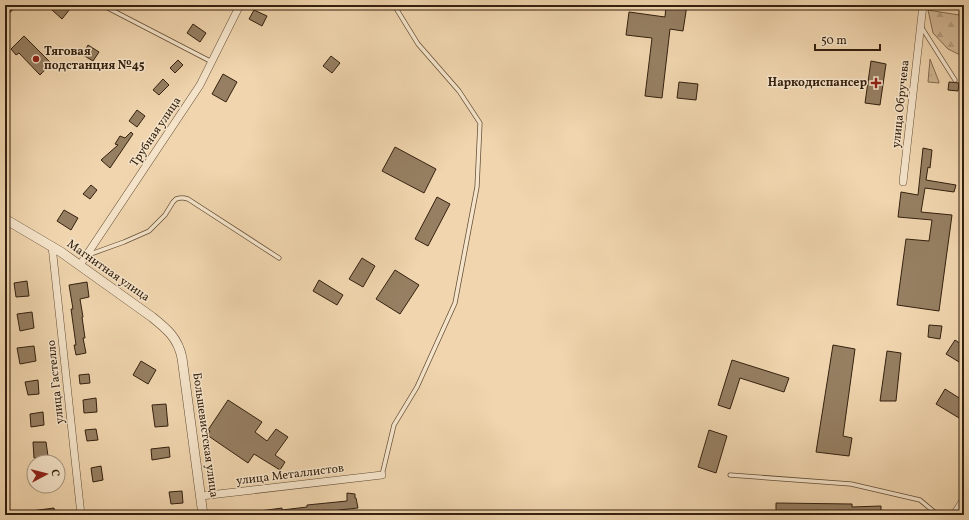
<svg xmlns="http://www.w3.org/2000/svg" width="969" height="520" font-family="Vollkorn,serif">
	<defs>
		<pattern id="grass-tufts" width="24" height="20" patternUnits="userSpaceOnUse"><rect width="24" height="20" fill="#d0b693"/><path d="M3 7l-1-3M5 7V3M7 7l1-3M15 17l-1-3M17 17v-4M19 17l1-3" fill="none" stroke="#b39c7e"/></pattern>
		<pattern id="forest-firs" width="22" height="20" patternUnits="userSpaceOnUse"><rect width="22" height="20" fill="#d0b693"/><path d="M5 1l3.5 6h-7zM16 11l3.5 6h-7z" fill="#b39c7e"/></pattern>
	</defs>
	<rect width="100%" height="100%" fill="#f0d5ae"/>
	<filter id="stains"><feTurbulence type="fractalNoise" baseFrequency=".005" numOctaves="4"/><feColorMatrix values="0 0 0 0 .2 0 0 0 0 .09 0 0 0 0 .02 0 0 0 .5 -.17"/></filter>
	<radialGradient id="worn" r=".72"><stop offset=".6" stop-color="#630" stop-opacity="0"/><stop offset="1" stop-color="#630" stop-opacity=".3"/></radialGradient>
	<!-- grass -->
	<path fill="url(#grass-tufts)" stroke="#826c51" d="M930,59L939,82V83L928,82Z"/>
	<!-- forest -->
	<path fill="url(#forest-firs)" stroke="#826c51" d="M960,5H964V57L948,49L933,33L928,10L959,15Z"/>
	<!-- building -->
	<path fill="#967f62" stroke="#34210f" d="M56,5H65L70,9L62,19L52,10Z
		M666,5H687L683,31L670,29L662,98L645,96L652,38L626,35L629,12L665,17Z
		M254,10L267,16L262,26L249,19Z
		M193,24L206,33L200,42L187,33Z
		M24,36L51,63L40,75L19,53L16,55L11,49Z
		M88,45L99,52L93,61L83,55Z
		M331,56L340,63L332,73L323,66Z
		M178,60L183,65L175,73L170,68Z
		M871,61L886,64L880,105L865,103Z
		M223,74L237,82L226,102L212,94Z
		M163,79L169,85L159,95L153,90Z
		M679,82L698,84L696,100L677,98Z
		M949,82L959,83L958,91L948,90Z
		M137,110L145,116L137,127L129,121Z
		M131,132L133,134L110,168L101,160L118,145L115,144L120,136L125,138Z
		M395,147L436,169L424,193L382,171Z
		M923,148L932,150L930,168L928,167L926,180L956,185L954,192L925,188L921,212L952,215L939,311L897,305L906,239L929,241L932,220L898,217L901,192L918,195Z
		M91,185L97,190L90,199L83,194Z
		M437,197L450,204L428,246L415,239Z
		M64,210L78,218L71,230L57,221Z
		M362,258L375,266L363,287L349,279Z
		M395,270L419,285L400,314L376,299Z
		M319,280L343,295L337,305L313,291Z
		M27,281L29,296L16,297L14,283Z
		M87,282L89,297L80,299L83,317H82L85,338H83L86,353L76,355L74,345H76L71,309H73L69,285Z
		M32,312L34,328L20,331L17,314Z
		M929,325L942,326L940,339L928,337Z
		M955,340L964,346V365L946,354Z
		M833,345L855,349L843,436L852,438L849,456L816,452Z
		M34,346L36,361L20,364L17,348Z
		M887,351L901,353L896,401H880Z
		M732,360L789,378L784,392L740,378L730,409L718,405Z
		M141,361L156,370L148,384L133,375Z
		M89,374L90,383L80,384L79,375Z
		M38,380L39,394L28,395L25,382Z
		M945,389L964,401V421L936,404Z
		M96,398L97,412L84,413L83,400Z
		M228,400L262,422L255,432L267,441L276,429L288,437L275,455L285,462L280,470L254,454L248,463L207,435L210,431L208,430Z
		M166,404L168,426L155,427L152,405Z
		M43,412L44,425L31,427L30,414Z
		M96,429L98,440L87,441L85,430Z
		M709,430L727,436L716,473L698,467Z
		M33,442H46L48,456L34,458Z
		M169,447L170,457L152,460L151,449Z
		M101,466L103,480L93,482L91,468Z
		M182,491L183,503L171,504L169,492Z
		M347,493L355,494V498H356L358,508L339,510V512L309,515H260V511L282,508V510L307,507V505L347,501Z
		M776,503L852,504V507L881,506V515H776Z
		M54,508L55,515H31V511Z"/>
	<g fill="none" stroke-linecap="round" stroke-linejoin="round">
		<!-- service casing -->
		<g stroke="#634e37" stroke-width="5">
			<path id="service" d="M102,5L212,62
				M922,28L955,80
				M88,255L124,242L149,231L165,215L173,202L176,199L180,198H184L188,199L279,258
				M382,475L394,425L417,387L455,303L477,187L480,123L459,91L418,44L394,5
				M730,475L851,484L920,500L938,515"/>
		</g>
		<!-- minor casing -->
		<g stroke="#634e37" stroke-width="8">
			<path id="minor" d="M903,182L923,5
				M52,246L81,515
				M80,265L200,85L240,5
				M201,496L382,475
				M954,515L964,499"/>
		</g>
		<!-- tertiary casing -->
		<g stroke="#634e37" stroke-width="10">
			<path id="tertiary" d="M5,219L61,252L152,317C167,329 178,338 182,358L203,515"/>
		</g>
		<!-- primary casing -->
		<g stroke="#34210f" stroke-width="14">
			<path id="primary" d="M5,8L8,5"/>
		</g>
		<!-- service -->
		<use href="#service" stroke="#f5e4ca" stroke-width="3.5"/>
		<!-- minor -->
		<use href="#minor" stroke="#f5e4ca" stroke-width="7"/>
		<!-- tertiary -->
		<use href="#tertiary" stroke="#f5e4ca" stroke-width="9"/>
		<!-- primary -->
		<use href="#primary" stroke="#f0d5ae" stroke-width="12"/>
	</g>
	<!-- markers -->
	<g fill="#8f2418" stroke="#f5e4ca" stroke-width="1.5">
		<circle cx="36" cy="59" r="4"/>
		<path d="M874 77h4v4h4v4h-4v4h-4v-4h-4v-4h4z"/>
	</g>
	<g text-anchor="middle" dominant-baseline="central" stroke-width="3" stroke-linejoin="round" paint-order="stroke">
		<!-- poi labels -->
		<g font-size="12" font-weight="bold" fill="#34210f" stroke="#f5e4ca" text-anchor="start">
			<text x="44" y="52">Тяговая<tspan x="44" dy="14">подстанция №45</tspan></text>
			<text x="867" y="83" text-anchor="end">Наркодиспансер</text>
		</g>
		<!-- street labels -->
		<g font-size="12" fill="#34210f" stroke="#f5e4ca">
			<text transform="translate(901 104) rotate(-84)">улица Обручева</text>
			<text transform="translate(156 132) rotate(-56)">Трубная улица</text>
			<text transform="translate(108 271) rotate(35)">Магнитная улица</text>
			<text transform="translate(56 382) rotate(-96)">улица Гастелло</text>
			<text transform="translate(205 435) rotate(82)">Большевистская улица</text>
			<text transform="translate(290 475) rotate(-7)">улица Металлистов</text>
		</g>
	</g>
	<!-- margin -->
	<rect width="969" height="520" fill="none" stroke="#f0d5ae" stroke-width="20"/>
	<rect x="6" y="6" width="957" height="508" fill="none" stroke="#34210f" stroke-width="2"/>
	<rect x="10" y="10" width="949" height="500" fill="none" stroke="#34210f"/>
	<!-- north arrow -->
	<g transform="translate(46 474) rotate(83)"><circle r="19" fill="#f5e4ca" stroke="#a8967f"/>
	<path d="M0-3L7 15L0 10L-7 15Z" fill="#8f2418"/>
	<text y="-6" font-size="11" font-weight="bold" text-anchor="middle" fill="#34210f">С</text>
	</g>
	<!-- scale -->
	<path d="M815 44v6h65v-6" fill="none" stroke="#34210f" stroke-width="2"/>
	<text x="821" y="44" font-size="12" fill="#34210f" stroke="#f5e4ca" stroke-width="3" paint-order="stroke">50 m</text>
	<rect width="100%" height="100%" filter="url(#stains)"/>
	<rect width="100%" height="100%" fill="url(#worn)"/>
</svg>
